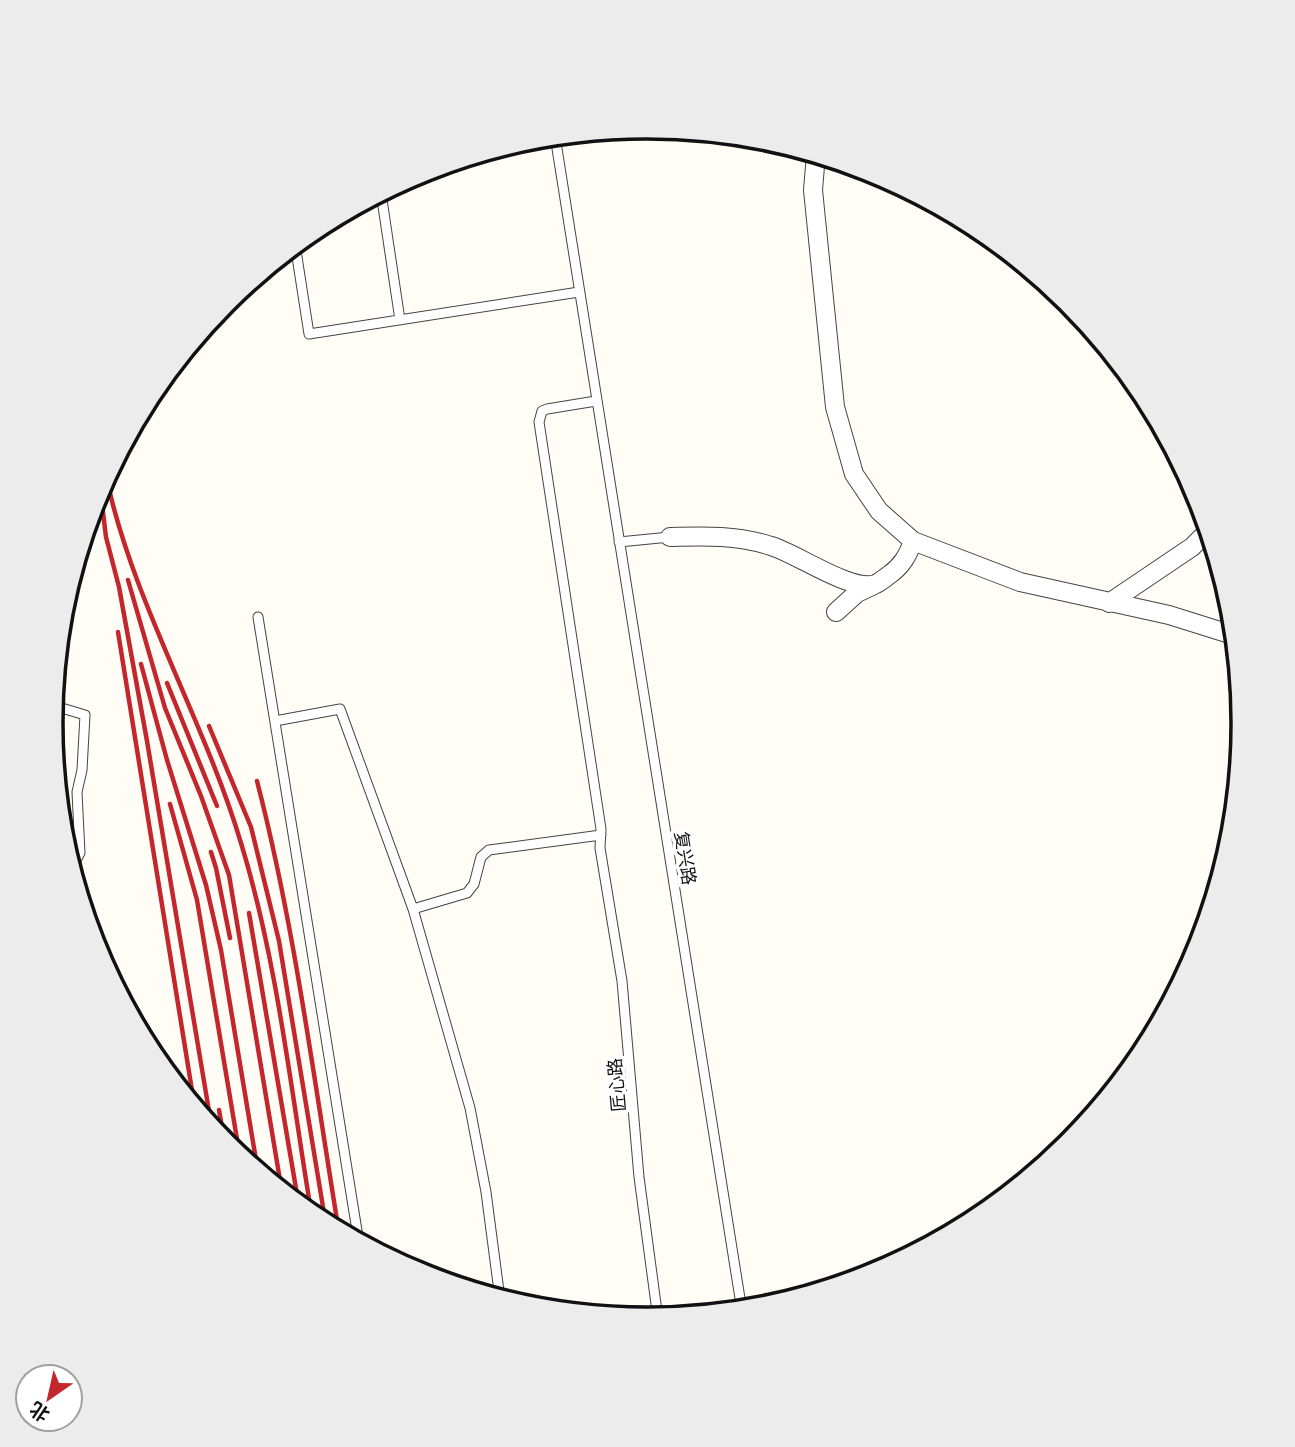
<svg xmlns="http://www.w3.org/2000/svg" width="1295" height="1447" font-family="'Playfair Display','Noto Sans SC',serif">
	<rect width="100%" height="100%" fill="#fffdf5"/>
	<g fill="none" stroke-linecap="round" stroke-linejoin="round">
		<!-- service casing -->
		<g stroke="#444" stroke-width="11">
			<path id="service" d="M555,136L742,1311
				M381,193L400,320
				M295,244L309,334L579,292
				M596,401L547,409L542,411L539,422L601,829L600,848L622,981L639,1177L658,1319
				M619,542L670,537
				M258,617L359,1243
				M56,666L55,706L85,715L82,770L77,792L80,853L72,868L73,875
				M275,721L340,709L413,909L470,1108L486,1192L500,1299
				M413,909L467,893L474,884L481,857L489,850L601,835"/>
		</g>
		<!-- minor casing -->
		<g stroke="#444" stroke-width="20">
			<path id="minor" d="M816,154L813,190L835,407L854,474L879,511L913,541L1020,582L1169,615L1236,636
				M670,537C705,536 737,535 771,546C796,553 852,593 876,584C880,582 885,578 889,575C902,566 908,555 913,541
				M1109,603L1192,547L1209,530
				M836,612L857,593L874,585"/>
		</g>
		<!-- service -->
		<use href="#service" stroke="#fff" stroke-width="9"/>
		<!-- minor -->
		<use href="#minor" stroke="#fff" stroke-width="18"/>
		<!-- rail -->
		<path stroke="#c4262e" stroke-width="4.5" d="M106,476C133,603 204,719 241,843C278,964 291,1092 312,1217
			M100,488L106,537L119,587L147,741L212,1129
			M128,580L165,708L201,796L229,875L282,1192
			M118,632L195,1109
			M141,664L167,760L206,885L221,950L258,1172
			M167,683L217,806
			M209,726L251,827L279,941L326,1225
			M257,781C295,928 314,1081 339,1232
			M170,804L197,900L240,1157
			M211,852L216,868L230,938
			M249,913L299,1206
			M219,1110L225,1145"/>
	</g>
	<g text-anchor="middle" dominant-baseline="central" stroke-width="7" stroke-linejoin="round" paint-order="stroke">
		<!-- street labels -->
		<g font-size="18" fill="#111" stroke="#fff">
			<text transform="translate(686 858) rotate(81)">复兴路</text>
			<text transform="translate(616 1085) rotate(-95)">匠心路</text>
		</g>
	</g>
	<!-- crop -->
	<path d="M0 0H1295V1447H0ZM63 723a584 584 0 1 1 1168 0a584 584 0 1 1-1168 0Z" fill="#ececec" fill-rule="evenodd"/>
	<path fill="none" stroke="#111" stroke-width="3.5" d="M63 723a584 584 0 1 1 1168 0a584 584 0 1 1-1168 0Z"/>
	<!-- north arrow -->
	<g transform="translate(49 1398) rotate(214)"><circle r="33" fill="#ffffff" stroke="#a0a0a0" stroke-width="2"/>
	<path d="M0-5L12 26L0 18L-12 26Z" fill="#c4262e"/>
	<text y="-10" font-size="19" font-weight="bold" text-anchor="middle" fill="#111111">北</text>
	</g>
</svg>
